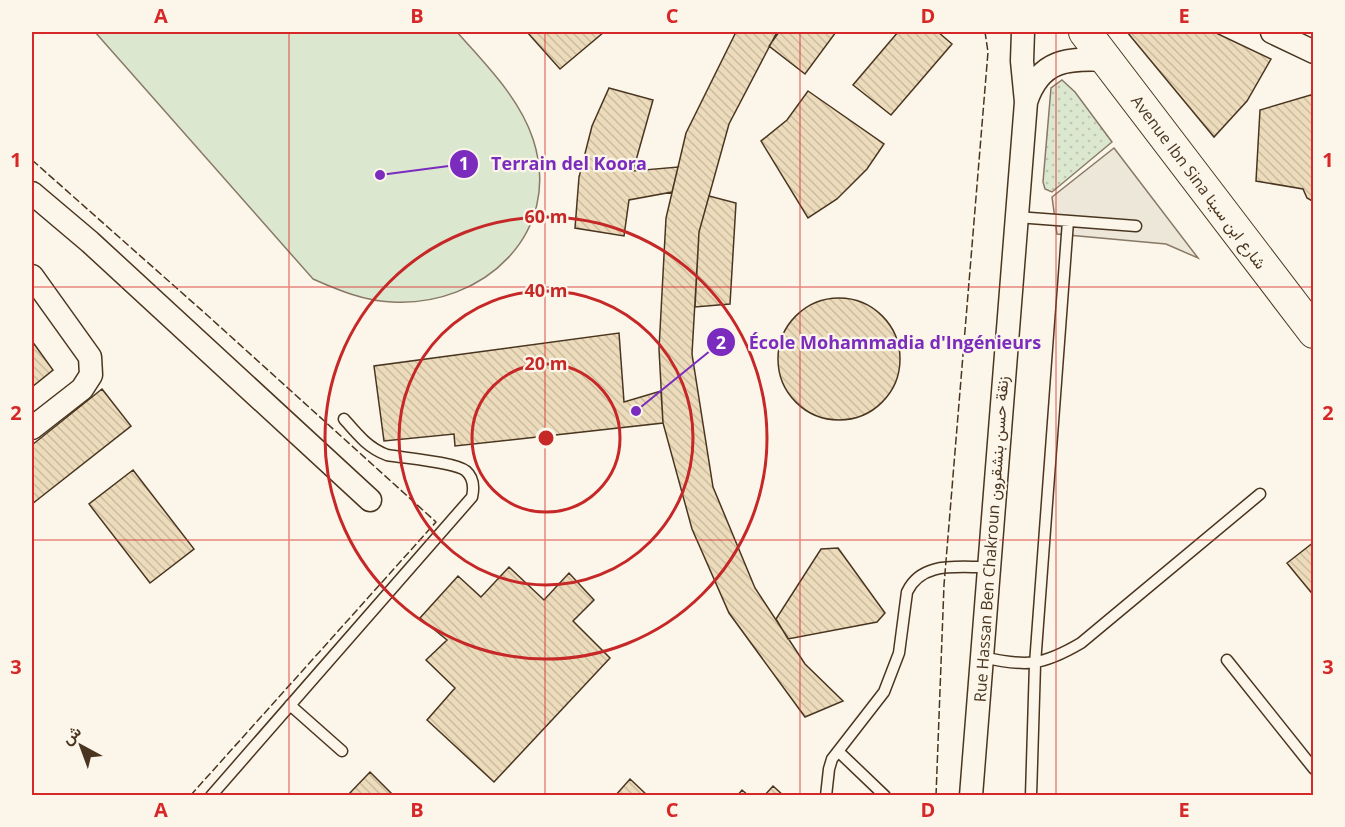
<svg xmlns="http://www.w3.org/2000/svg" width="1345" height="827" font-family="'Open Sans',Vazirmatn,sans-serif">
	<defs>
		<pattern id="park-dots" width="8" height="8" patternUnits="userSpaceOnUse" patternTransform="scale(1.5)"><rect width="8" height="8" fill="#dce7d0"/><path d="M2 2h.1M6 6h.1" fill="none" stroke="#bec7b2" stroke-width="1.8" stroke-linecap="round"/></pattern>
		<pattern id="building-back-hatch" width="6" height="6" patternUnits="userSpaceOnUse" patternTransform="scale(1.5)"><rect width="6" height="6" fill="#ecdcbc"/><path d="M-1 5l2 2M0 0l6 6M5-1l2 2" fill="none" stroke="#ccbda1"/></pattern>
	</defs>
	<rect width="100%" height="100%" fill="#fbf6e9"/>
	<!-- park -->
	<path fill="url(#park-dots)" stroke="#887966" stroke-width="1.5" d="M1062,80L1075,92L1112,142L1052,192L1045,189L1043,182L1051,88Z"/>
	<!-- pitch -->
	<path fill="#dce7d0" stroke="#887966" stroke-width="1.5" d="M95,32H457C485,64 519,97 533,139C564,233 483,307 392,302C364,301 338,290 313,279Z"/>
	<!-- parking -->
	<path fill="#ede7d9" stroke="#887966" stroke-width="1.5" d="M1114,148L1198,258L1166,244L1057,234L1052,197Z"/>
	<!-- building -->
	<path fill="url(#building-back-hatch)" stroke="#4a3520" stroke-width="1.5" d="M527,32H604L560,69Z
		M736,32H777L729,124L699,232L692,354L713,487L755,588L805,664L843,701L805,717L729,613L692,529L663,423L659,349L666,218L686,133Z
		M779,32H836L805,74L769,46Z
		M898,32H938L952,44L891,115L853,85Z
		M1127,32H1214L1271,59L1247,101L1214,137Z
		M609,88L653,100L633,171L678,167L672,192L629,200L624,236L575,228L579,177L592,126Z
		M808,91L884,144L867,169L837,199L808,218L761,141L787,120Z
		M1314,94V202L1307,198L1303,189L1256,181L1260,110Z
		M709,196L736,203L730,304L695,307L699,232Z
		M778 359a61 61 0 1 1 122 0a61 61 0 1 1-122 0Z
		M619,333L624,402L661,391L663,423L455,446L454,434L384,441L374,366Z
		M32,341L53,370L32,387Z
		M102,389L131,426L32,504V445Z
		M133,470L194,549L150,583L89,504Z
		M1314,542V596L1287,563Z
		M838,548L885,613L877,622L788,639L776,619L821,549Z
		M509,567L544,600L569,573L594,600L573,621L610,658L494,782L427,720L455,688L426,660L447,640L420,618L458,576L481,597Z
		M370,772L394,796H347Z
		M630,779L648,796H615Z
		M773,786L784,796H764Z
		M742,790L749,796H737Z"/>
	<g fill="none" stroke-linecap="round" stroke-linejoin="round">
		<!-- service casing -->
		<g stroke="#4a3520" stroke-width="13">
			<path id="service" d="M1017,217L1136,226
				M982,657C1026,667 1042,666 1081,643L1260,494
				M1227,660L1314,769
				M290,705L342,751
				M839,752L885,796
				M211,796L472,497C474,488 474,478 466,471C455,462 403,458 387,455C368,448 357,434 344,419
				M826,796L829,769L832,759L884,692L899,653L907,592C922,560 959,568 989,567
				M1031,796L1035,664L1068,221"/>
		</g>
		<!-- minor casing -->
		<g stroke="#4a3520" stroke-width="25">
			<path id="minor" d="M1272,32L1314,52
				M1026,102C1040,59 1068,58 1108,60
				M32,193L90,242L370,500
				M32,276L90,357L91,375L82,389L32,428
				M971,796L1026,102L1022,61L1023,32"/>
		</g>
		<!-- secondary casing -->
		<g stroke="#4a3520" stroke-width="34">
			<path id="secondary" d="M1085,32L1314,332"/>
		</g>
		<!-- service -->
		<use href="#service" stroke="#fbf6e9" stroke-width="10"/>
		<!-- minor -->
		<use href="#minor" stroke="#fbf6e9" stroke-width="22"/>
		<!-- secondary -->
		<use href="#secondary" stroke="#fbf6e9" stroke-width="32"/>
		<!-- fence -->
		<path stroke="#4a3520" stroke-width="1.5" stroke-dasharray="8 3" stroke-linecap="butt" d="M32,160L207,315L436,522L190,796
			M936,796L944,585L988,52L985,32"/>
	</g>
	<!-- grid -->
	<path fill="none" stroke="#d62828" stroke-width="1.5" stroke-opacity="0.55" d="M289,32V796M545,32V796M800,32V796M1056,32V796M32,287H1314M32,540H1314"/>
	<!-- distance rings -->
	<g fill="none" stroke="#c62828" stroke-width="3">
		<circle cx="546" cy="438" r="74"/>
		<circle cx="546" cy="438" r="147"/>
		<circle cx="546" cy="438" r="221"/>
	</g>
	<g text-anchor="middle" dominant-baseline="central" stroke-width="4.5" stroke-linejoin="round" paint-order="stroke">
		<!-- street labels -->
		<g font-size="16" fill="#4a3520" stroke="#fbf6e9">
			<text transform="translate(1199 182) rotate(53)">Avenue Ibn Sina شارع ابن سينا</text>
			<text transform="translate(991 539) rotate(-86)">Rue Hassan Ben Chakroun زنقة حسن بنشقرون</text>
		</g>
	</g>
	<circle cx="546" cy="438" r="9" fill="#c62828" stroke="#fbf6e9" stroke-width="3"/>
	<g font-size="18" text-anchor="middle" font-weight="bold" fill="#c62828" stroke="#fbf6e9" stroke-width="4.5" stroke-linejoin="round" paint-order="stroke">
		<text x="546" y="223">60 m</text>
		<text x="546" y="297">40 m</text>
		<text x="546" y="370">20 m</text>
	</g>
	<!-- callouts -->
	<path fill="none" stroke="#7b2cbf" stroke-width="2" d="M380 175L464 164M636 411L721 342"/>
	<g fill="#7b2cbf" stroke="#fbf6e9" stroke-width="2">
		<circle cx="380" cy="175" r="6"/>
		<circle cx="636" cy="411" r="6"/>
		<circle cx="464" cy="164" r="15"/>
		<circle cx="721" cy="342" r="15"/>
	</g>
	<g font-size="18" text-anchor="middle" font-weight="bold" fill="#fff">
		<text x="464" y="170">1</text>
		<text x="721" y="349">2</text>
	</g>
	<g font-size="18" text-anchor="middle" font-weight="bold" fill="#7b2cbf" stroke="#fbf6e9" stroke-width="4.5" stroke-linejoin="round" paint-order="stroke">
		<text x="569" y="170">Terrain del Koora</text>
		<text x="895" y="349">École Mohammadia d'Ingénieurs</text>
	</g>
	<!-- border -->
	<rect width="1345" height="827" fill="none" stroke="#fbf6e9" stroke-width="66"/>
	<!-- north arrow -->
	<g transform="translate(81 746) rotate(319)" stroke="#fbf6e9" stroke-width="4.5" paint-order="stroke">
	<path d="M0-4.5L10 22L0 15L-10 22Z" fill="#4a3520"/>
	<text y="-9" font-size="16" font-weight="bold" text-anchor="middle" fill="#4a3520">ش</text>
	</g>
	<rect x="33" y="33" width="1279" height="761" fill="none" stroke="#d62828" stroke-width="2"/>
	<g font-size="20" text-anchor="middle" font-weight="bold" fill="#d62828">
		<text x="161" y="23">A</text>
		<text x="417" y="23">B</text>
		<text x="672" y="23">C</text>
		<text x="928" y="23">D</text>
		<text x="1184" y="23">E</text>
		<text x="16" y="167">1</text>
		<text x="1328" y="167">1</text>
		<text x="16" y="420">2</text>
		<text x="1328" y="420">2</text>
		<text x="16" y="674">3</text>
		<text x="1328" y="674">3</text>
		<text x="161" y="817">A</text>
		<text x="417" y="817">B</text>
		<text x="672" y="817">C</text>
		<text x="928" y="817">D</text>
		<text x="1184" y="817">E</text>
	</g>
</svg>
